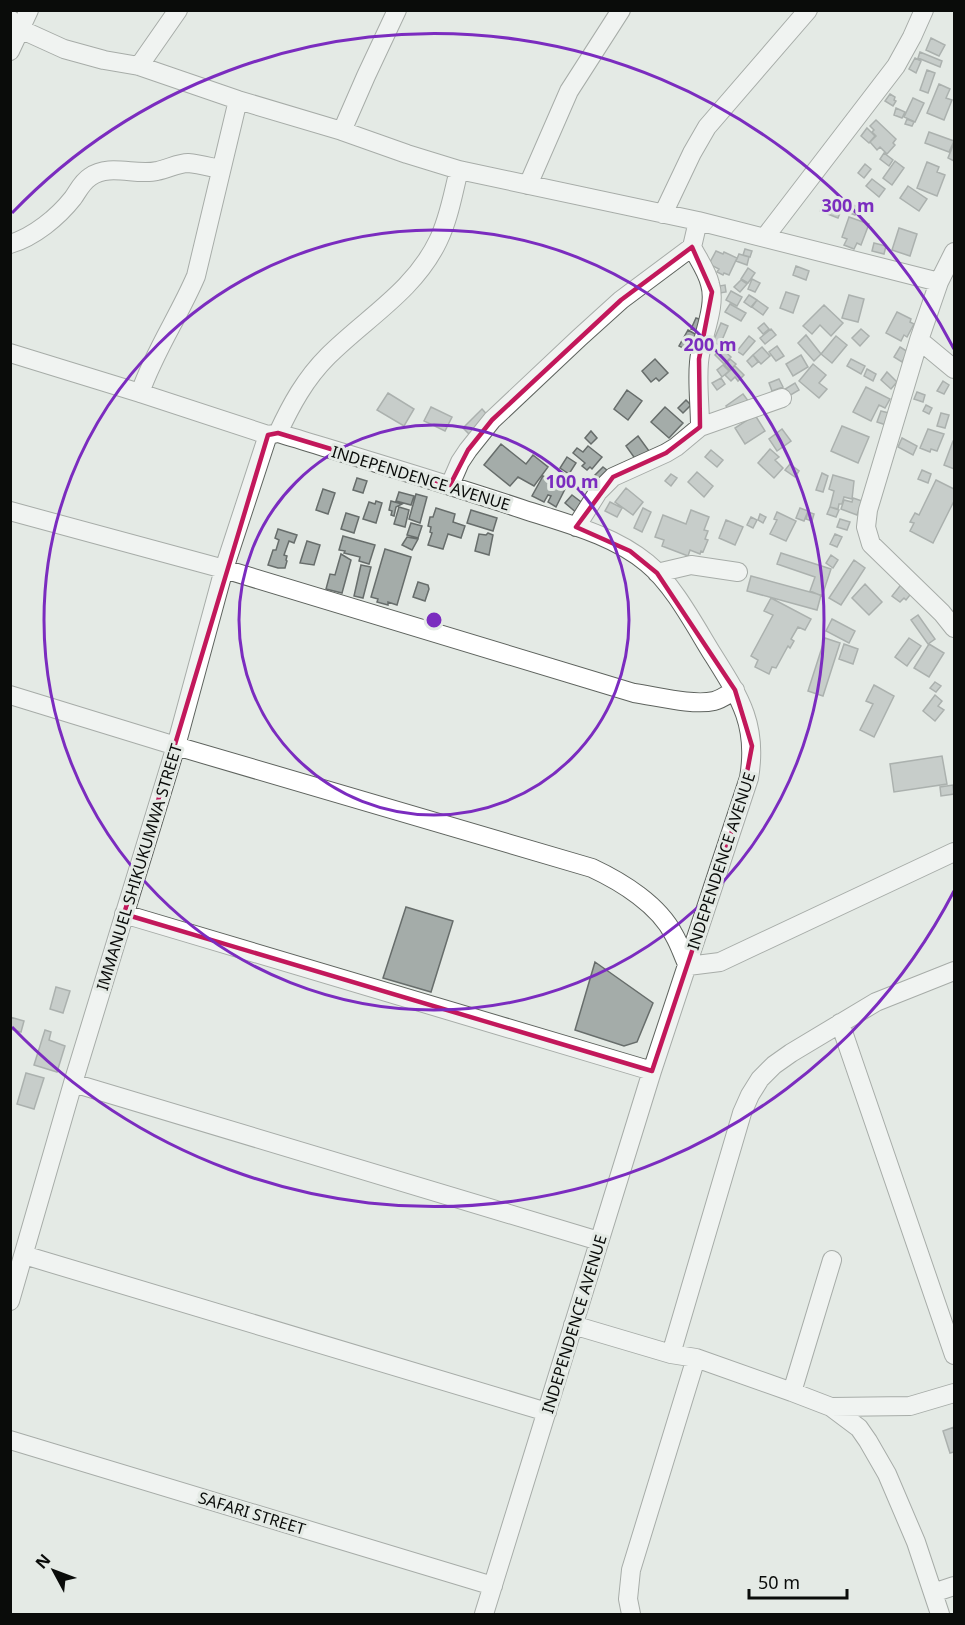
<svg xmlns="http://www.w3.org/2000/svg" width="965" height="1625" font-family="'Noto Sans',sans-serif">
	<rect width="100%" height="100%" fill="#e4eae5"/>
	<!-- building -->
	<path fill="#a4aca9" stroke="#676d6b" stroke-width="1.5" d="M931,38L945,45L939,56L926,50Z
		M920,52L942,61L940,67L918,58Z
		M915,58L921,61L916,73L909,69Z
		M927,70L935,73L928,93L920,90Z
		M939,84L950,89L946,98L952,100L944,120L927,113Z
		M890,94L895,97L894,100L896,101L893,106L885,101Z
		M913,98L924,103L915,122L904,117Z
		M896,108L905,112L902,118L894,115Z
		M907,119L914,122L912,126L905,124Z
		M876,120L896,139L893,143L895,145L887,154L880,147L877,150L870,142L876,136L872,132L874,130L870,126Z
		M867,128L875,136L869,143L861,136Z
		M929,132L954,141L949,152L925,143Z
		M954,143V161L948,158Z
		M884,153L893,160L889,166L880,159Z
		M895,161L904,168L892,185L883,178Z
		M927,162L939,167L937,172L945,175L937,196L917,188Z
		M865,164L871,169L864,178L858,173Z
		M872,179L885,189L879,197L866,186Z
		M908,186L927,199L919,211L900,198Z
		M824,200L842,208L838,218L820,211Z
		M853,205L858,207L855,215L850,213Z
		M849,217L869,224L861,245L857,243L854,249L844,245L847,239L842,237Z
		M899,228L917,234L910,256L892,250Z
		M874,243L886,246L884,254L872,251Z
		M745,249L752,251L750,257L743,255Z
		M716,251L723,254L724,252L737,258L729,275L724,273L723,275L717,272L719,269L709,264Z
		M739,254L749,257L747,265L736,261Z
		M796,266L809,271L806,280L793,275Z
		M748,268L755,273L748,283L741,279Z
		M752,279L760,283L755,292L748,289Z
		M741,280L747,284L740,292L734,287Z
		M725,285L726,292L720,293L719,286Z
		M731,291L742,297L737,306L726,300Z
		M786,292L799,296L793,313L780,308Z
		M749,295L757,300L751,307L744,302Z
		M849,295L864,299L858,322L842,318Z
		M757,300L768,308L763,315L752,307Z
		M730,304L746,313L741,321L725,312Z
		M824,305L843,323L831,336L820,325L812,334L803,326Z
		M897,312L911,319L910,322L914,324L907,337L904,335L901,341L886,333Z
		M696,318L702,320L697,331L691,329Z
		M721,323L728,326L720,345L713,342Z
		M764,323L769,329L763,334L758,328Z
		M771,329L776,335L765,344L760,338Z
		M861,329L869,336L860,346L852,338Z
		M688,330L697,335L689,351L679,346Z
		M806,335L821,354L814,361L798,343Z
		M749,336L755,341L743,355L737,351Z
		M836,336L847,345L832,363L821,354Z
		M725,341L731,347L727,352L720,347Z
		M777,346L784,356L776,361L769,352Z
		M762,347L770,356L761,364L753,355Z
		M900,347L908,352L902,362L894,357Z
		M721,348L731,357L724,364L715,355Z
		M753,355L758,362L752,367L747,361Z
		M801,355L808,367L793,376L786,364Z
		M655,359L668,373L659,381L656,378L651,382L642,371Z
		M730,359L736,364L730,370L725,365Z
		M851,359L865,366L861,374L847,366Z
		M813,364L826,375L819,383L827,389L819,398L799,381Z
		M723,365L729,371L722,377L717,370Z
		M735,366L744,375L738,381L735,377L731,381L725,375Z
		M867,369L876,374L873,381L864,376Z
		M887,372L897,382L891,389L881,380Z
		M721,378L725,384L717,390L712,383Z
		M779,379L783,387L772,391L769,383Z
		M943,381L949,385L944,394L937,391Z
		M795,383L799,390L787,397L790,403L784,407L777,394Z
		M866,387L890,399L885,408L879,405L871,421L853,412Z
		M627,390L642,401L628,420L614,409Z
		M917,392L925,395L923,402L914,399Z
		M388,393L414,409L404,426L377,410Z
		M743,394L749,402L731,414L726,406Z
		M686,400L691,405L683,413L678,408Z
		M926,405L932,408L929,414L923,411Z
		M431,407L452,417L445,431L424,421Z
		M665,407L683,423L669,438L651,422Z
		M482,409L492,420L474,439L463,428Z
		M881,411L889,413L886,425L877,422Z
		M941,413L949,415L945,428L937,426Z
		M755,415L765,431L745,444L735,428Z
		M842,426L869,437L858,463L831,451Z
		M782,429L791,441L777,451L769,439Z
		M928,429L944,434L937,451L931,449L930,452L920,448Z
		M591,431L597,438L591,444L585,438Z
		M638,436L649,451L636,460L626,446Z
		M902,438L917,446L913,455L898,447Z
		M953,441H954V469L944,465Z
		M501,444L526,464L533,455L548,467L534,486L518,477L510,486L484,465Z
		M588,446L602,457L592,469L590,467L587,470L582,466L585,463L573,453L577,448L583,452Z
		M770,449L779,457L775,460L783,468L774,478L758,463Z
		M711,450L723,460L717,467L705,457Z
		M567,457L576,463L569,474L560,468Z
		M790,464L799,471L795,477L785,470Z
		M603,467L612,474L604,483L595,475Z
		M922,470L931,474L928,483L918,479Z
		M697,472L713,486L704,497L688,482Z
		M822,473L828,476L823,492L816,490Z
		M671,474L677,478L671,486L665,481Z
		M833,475L854,481L852,499L844,497L842,504H839L838,509L830,507L834,491L829,489Z
		M543,476L566,487L556,507L548,502L551,496L548,495L544,502L532,496Z
		M357,478L367,481L363,493L353,490Z
		M936,480L954,489V501L933,543L910,531L914,523L910,522L915,513L919,515Z
		M626,488L643,502L633,515L615,502Z
		M323,489L335,493L328,514L316,510Z
		M399,492L414,496L411,505L396,501Z
		M416,494L427,497L420,523L409,519Z
		M572,495L585,505L578,514L565,503Z
		M853,498L862,501L857,515L841,509L844,500L852,502Z
		M376,501L382,503L376,523L363,519L369,502L375,504Z
		M391,501L402,504L396,507L394,516L391,515L392,511L389,510Z
		M610,502L622,508L617,517L605,511Z
		M399,507L409,510L405,527L394,524Z
		M830,507L839,510L836,517L827,514Z
		M436,508L455,514L453,522L465,526L461,538L448,534L443,549L428,545L432,533L430,532L431,527L428,526L430,517H433Z
		M643,508L651,512L642,532L634,528Z
		M800,508L808,511L804,521L796,518Z
		M471,510L497,518L493,531L467,523Z
		M691,510L709,517L704,530L708,531L705,539L708,540L703,552L701,551L700,554L690,550L688,556L662,546L664,540L655,537L663,515L686,524Z
		M777,512L796,521L786,541L770,534L777,520L774,519Z
		M808,512L814,514L812,521L806,519Z
		M346,513L359,517L354,533L341,529Z
		M760,514L766,517L763,523L758,520Z
		M751,517L757,520L753,528L747,525Z
		M840,519L850,522L847,530L837,527Z
		M726,520L743,527L735,545L719,538Z
		M411,523L422,526L418,538L407,535Z
		M278,529L297,535L294,543L289,541L284,555L287,556L286,560L287,561L285,568H278L268,565L273,550H276L279,540L275,538Z
		M488,533L493,535L489,555L475,551L479,534L486,535Z
		M835,534L842,537L837,547L830,544Z
		M343,536L375,545L369,564L359,561L360,557L344,553L345,551L339,550Z
		M407,537L418,539L412,550L402,545Z
		M307,541L320,545L314,565L300,563Z
		M385,549L411,557L397,605L388,602V605L377,602L378,599L371,597Z
		M781,553L831,569L822,596L810,591L815,577L777,564Z
		M341,554L351,560L342,593L326,589L330,574L335,575Z
		M831,555L838,560L833,568L826,563Z
		M854,560L865,568L841,605L829,598Z
		M361,565L371,567L363,598L354,596Z
		M751,576L821,595L817,610L747,591Z
		M418,582L428,585L429,589L425,601L413,597Z
		M903,582L914,590L906,600L904,598L900,602L892,596Z
		M865,584L882,602L869,615L852,598Z
		M771,598L811,619L805,630L798,627L791,639L794,641L790,648L788,646L776,668L772,667L769,674L755,667L758,660L751,656L773,615L764,611Z
		M918,615L935,639L928,644L911,620Z
		M832,619L855,631L849,643L826,631Z
		M825,638L840,643L823,696L808,691Z
		M909,638L921,646L907,666L895,657Z
		M844,644L858,649L853,664L839,659Z
		M929,644L944,653L929,677L914,668Z
		M935,682L941,686L936,692L930,688Z
		M874,685L894,696L874,737L860,730L873,704L866,701Z
		M935,695L942,701L938,706L944,710L935,721L923,711Z
		M942,756L947,784L894,792L890,764Z
		M953,785L954,794L941,796L940,787Z
		M406,907L453,921L431,992L383,978Z
		M595,962L653,1003L637,1042L624,1046L575,1030Z
		M56,987L70,991L63,1013L50,1009Z
		M10,1017L24,1021L21,1032L10,1029Z
		M45,1030L51,1032L49,1040L65,1046L57,1072L34,1065Z
		M26,1073L44,1078L34,1109L17,1104Z
		M954,1427V1452L950,1453L943,1431Z"/>
	<g fill="none" stroke-linecap="round" stroke-linejoin="round">
		<!-- minor casing -->
		<g stroke="#5e635e" stroke-width="20">
			<path id="minor" d="M10,19L20,29L64,49L104,60L139,66L238,100L342,131L407,154L459,170L698,221L939,282
				M10,51L29,10
				M139,66L178,10
				M342,131L366,76L397,10
				M528,185L569,91L621,10
				M663,214L692,153L707,127L808,10
				M765,237L896,66L912,37L924,10
				M10,244C34,237 58,217 73,198C78,191 82,182 90,177C109,163 136,176 157,171C168,169 178,163 188,163C199,164 210,167 220,169
				M692,247C698,259 707,271 710,284C717,307 701,338 699,362C697,383 700,405 700,427
				M954,252L939,282L919,340L868,510L866,527L871,544L942,613L954,628
				M919,340L954,369
				M10,353L140,393L268,435L278,433C360,458 441,482 522,509C564,523 612,534 647,563C673,584 695,626 713,655C740,698 758,725 749,778L652,1071L484,1614
				M140,393C154,352 179,316 196,276L238,100
				M278,433C291,405 305,379 328,356C366,318 414,291 438,241C449,219 453,193 459,170
				M450,485L460,462L468,450L492,420L579,338L621,300L692,247L698,221
				M10,511L224,569L634,693C656,696 693,706 714,701C722,699 728,694 735,690
				M576,527L598,492L613,477L666,453L676,447L700,427L782,398
				M657,573L691,565L738,572
				M10,695L176,746L592,868C622,882 659,905 674,935C680,945 683,956 688,966L720,962L954,852
				M124,914L652,1071
				M840,1023L954,1355
				M73,1083L599,1241
				M24,1255L547,1412
				M10,1301L73,1083L176,746L224,569L268,435
				M573,1325L671,1354L696,1358L792,1392L831,1407L859,1428L868,1441L887,1474L916,1542L940,1614
				M671,1354L742,1113L750,1095L760,1079L774,1065L791,1053L876,1002L954,971
				M792,1392L832,1260
				M831,1407L910,1406L954,1393
				M10,1440L493,1586
				M933,1593L954,1586
				M631,1614L628,1599L631,1570L696,1358"/>
		</g>
		<!-- minor -->
		<use href="#minor" stroke="#fff" stroke-width="18"/>
	</g>
	<!-- marked area -->
	<path d="M0 0H965V1625H0ZM692,247L712,292L699,359L700,427L666,453L613,477L576,527L630,551L657,573L735,690L752,746L741,804L652,1071L124,914L268,435L278,433L450,485L468,450L492,420L621,300Z" fill="#e4eae5" fill-opacity=".55" fill-rule="evenodd"/>
	<path fill="none" stroke="#c2185b" stroke-width="4.5" stroke-linejoin="round" d="M692,247L712,292L699,359L700,427L666,453L613,477L576,527L630,551L657,573L735,690L752,746L741,804L652,1071L124,914L268,435L278,433L450,485L468,450L492,420L621,300Z"/>
	<!-- distance rings -->
	<g fill="none" stroke="#7b2cbf" stroke-width="3">
		<circle cx="434" cy="620" r="195"/>
		<circle cx="434" cy="620" r="390"/>
		<path d="M954 891A586 586 0 0 1 12 1027M12 213A586 586 0 0 1 954 349"/>
	</g>
	<g text-anchor="middle" dominant-baseline="central" stroke-width="6" stroke-linejoin="round" paint-order="stroke">
		<!-- street labels -->
		<g font-size="16" fill="#0a0c0a" stroke="#e4eae5">
			<text transform="translate(421 478) rotate(17)">INDEPENDENCE AVENUE</text>
			<text transform="translate(721 861) rotate(-72)">INDEPENDENCE AVENUE</text>
			<text transform="translate(139 867) rotate(-73)">IMMANUEL SHIKUKUMWA STREET</text>
			<text transform="translate(574 1324) rotate(-73)">INDEPENDENCE AVENUE</text>
			<text transform="translate(252 1513) rotate(17)">SAFARI STREET</text>
		</g>
	</g>
	<circle cx="434" cy="620" r="9" fill="#7b2cbf" stroke="#e4eae5" stroke-width="3"/>
	<g font-size="18" text-anchor="middle" font-weight="bold" fill="#7b2cbf" stroke="#e4eae5" stroke-width="6" stroke-linejoin="round" paint-order="stroke">
		<text x="848" y="212">300 m</text>
		<text x="710" y="351">200 m</text>
		<text x="572" y="488">100 m</text>
	</g>
	<!-- border -->
	<rect width="965" height="1625" fill="none" stroke="#0a0c0a" stroke-width="24"/>
	<!-- north arrow -->
	<g transform="translate(54 1571) rotate(311)" stroke="#e4eae5" stroke-width="4.5" paint-order="stroke">
	<path d="M0-4.5L10 22L0 15L-10 22Z" fill="#0a0c0a"/>
	<text y="-9" font-size="16" font-weight="bold" text-anchor="middle" fill="#0a0c0a">N</text>
	</g>
	<!-- scale -->
	<path d="M749 1589v9h98v-9" fill="none" stroke="#0a0c0a" stroke-width="3"/>
	<text x="758" y="1589" font-size="18" fill="#0a0c0a" stroke="#e4eae5" stroke-width="4.5" paint-order="stroke">50 m</text>
</svg>
